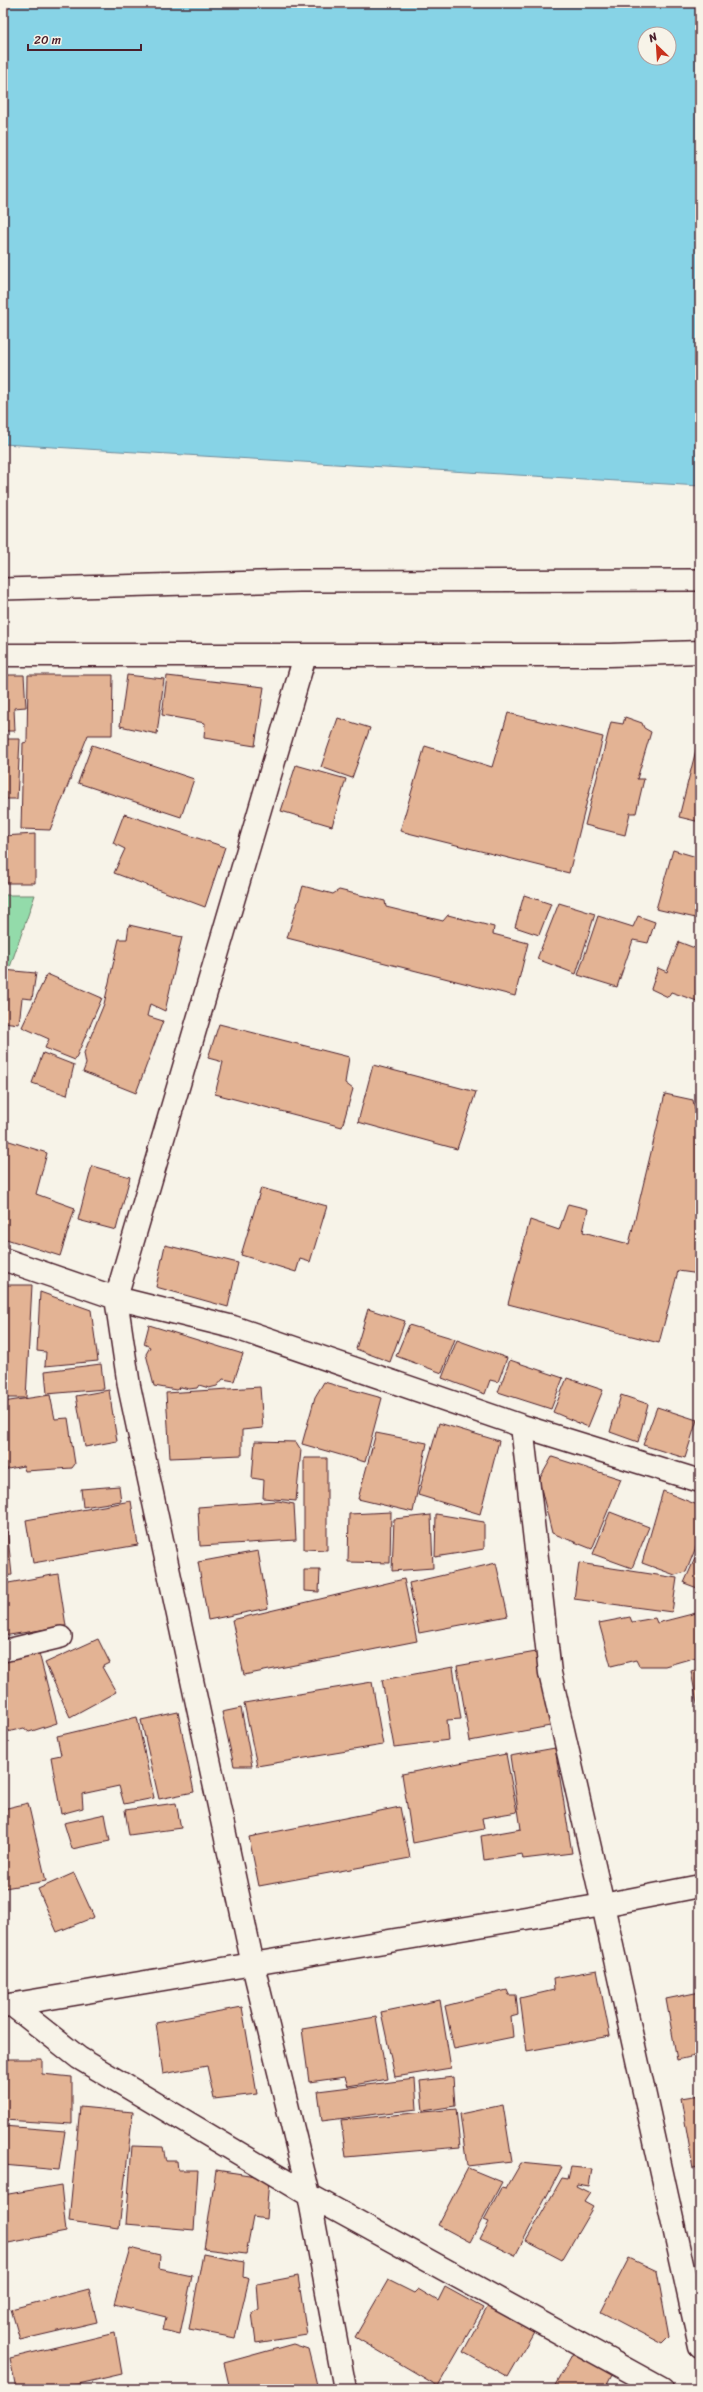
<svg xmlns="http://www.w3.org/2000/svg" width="703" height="2392" font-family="Sriracha,sans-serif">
	<rect width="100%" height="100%" fill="#f7f3e8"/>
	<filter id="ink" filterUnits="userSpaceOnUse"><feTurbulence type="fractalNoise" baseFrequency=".025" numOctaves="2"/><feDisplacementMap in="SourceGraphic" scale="8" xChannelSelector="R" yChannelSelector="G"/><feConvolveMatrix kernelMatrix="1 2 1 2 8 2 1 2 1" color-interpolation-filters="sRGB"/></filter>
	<g filter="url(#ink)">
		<!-- green -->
		<path fill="#93dbaa" stroke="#6e7d6a" d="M3,895H35L10,967L3,966Z"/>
		<!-- water -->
		<path fill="#87d3e6" stroke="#6f8b9b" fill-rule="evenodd" d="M3,3H700V486L3,444ZM645,34H669V58H645Z"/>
		<!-- building -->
		<path fill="#e3b394" stroke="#4a1f2b" d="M3,675H24L26,707L14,708L15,731H3Z
			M28,675H113L112,735H88L50,830L21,829L23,743L27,742Z
			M127,675L164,679L157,734L120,726Z
			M167,676L264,687L255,746L204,738L205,723L162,715Z
			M508,713L603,737L569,873L400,831L425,746L492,767Z
			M625,717L642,723L644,728L651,732L637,779H644L636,813H630L625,835L585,825L611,722L623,724Z
			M338,718L370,728L352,778L321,767Z
			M3,739H20L17,799H3Z
			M92,745L194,779L181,817L78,783Z
			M697,746L700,747V822L679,817Z
			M296,765L346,779L332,826L281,811Z
			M124,814L225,847L205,907L114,873L125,849L113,843Z
			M35,834V883H3V836Z
			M673,850L700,858V919L656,909Z
			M303,886L333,894L339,890L385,901L386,907L443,921L448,915L494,927L493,934L528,943L515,996L287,938Z
			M524,895L551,904L539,935L515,927Z
			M559,903L595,914L576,974L537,959Z
			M598,916L633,927L638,916L655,922L648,943L633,940L617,987L578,975Z
			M129,925L182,937L165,1011L150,1004L147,1016L163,1021L136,1093L83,1072L86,1064L84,1053L104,1004L119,939H127Z
			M679,942L700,950V1002L671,992L668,997L651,989L658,968L667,972Z
			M3,970L36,973L32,999L22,998L19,1024L3,1022Z
			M47,974L102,998L75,1060L45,1048L49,1039L22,1027Z
			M219,1024L349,1057L345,1083L353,1089L342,1127L215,1094L223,1062L208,1058Z
			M43,1053L74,1065L67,1095L32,1083Z
			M373,1065L476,1092L457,1149L358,1122Z
			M665,1094L693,1100L695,1110L700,1111V1274L678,1271L659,1343L508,1304L530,1220L559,1230L568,1204L588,1209L583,1232L629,1244Z
			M3,1139L47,1153L36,1194L75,1208L60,1256L3,1238Z
			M92,1166L130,1177L116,1230L78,1220Z
			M261,1188L327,1206L310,1262L300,1259L296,1272L241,1255Z
			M165,1245L238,1263L228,1307L156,1287Z
			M3,1285H32L26,1398H3Z
			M40,1292L91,1310L98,1361L45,1366L46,1352L37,1351Z
			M368,1309L405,1321L390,1362L356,1349Z
			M149,1325L243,1354L234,1381L223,1379L217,1386L209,1388L199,1385L197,1388L189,1389L181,1387L176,1390L154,1386L146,1354L150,1347L144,1344Z
			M409,1325L455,1339L442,1373L396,1356Z
			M457,1340L507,1358L498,1382L490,1380L485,1394L442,1378Z
			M510,1360L563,1378L551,1409L498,1392Z
			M101,1364L104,1389L47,1394L45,1371Z
			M567,1378L603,1390L588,1427L553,1412Z
			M324,1382L382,1398L365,1462L302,1444L315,1397Z
			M260,1387L263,1428L242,1430V1455L170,1458L166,1393Z
			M109,1390L117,1441L85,1447L76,1396Z
			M50,1395L55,1419L68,1418L75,1464L72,1468L25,1471L23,1466L3,1470V1402Z
			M621,1395L648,1404L638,1442L610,1432Z
			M657,1407L697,1420L685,1458L643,1445Z
			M439,1423L499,1441L480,1514L418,1495Z
			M376,1433L427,1443L413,1512L358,1499Z
			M255,1441L296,1442L301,1450L296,1501L263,1498L264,1480L252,1478Z
			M552,1457L621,1479L592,1549L552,1533L539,1480Z
			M304,1458H327V1550L304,1549Z
			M119,1486L121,1501L83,1507L81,1489Z
			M663,1491L700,1506V1537L686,1572L675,1575L642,1563Z
			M131,1501L138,1545L33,1563L26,1520Z
			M278,1501L294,1504L296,1540L200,1546L198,1507Z
			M391,1512L390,1563L348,1562L349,1514Z
			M610,1512L649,1527L632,1568L593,1554Z
			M436,1514L484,1522V1549L435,1557Z
			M431,1515L433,1568L392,1571L394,1519Z
			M3,1528H7L12,1575L3,1576Z
			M700,1547V1589L684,1583Z
			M258,1551L268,1608L208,1620L198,1562Z
			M496,1563L508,1616L419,1633L409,1583Z
			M579,1563L677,1578L672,1612L574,1599Z
			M304,1570H320L319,1592L304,1591Z
			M58,1574L66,1626L3,1636V1584Z
			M404,1579L417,1641L244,1675L232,1620Z
			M700,1612V1656L665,1666H639L636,1660L611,1666L599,1623L630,1617L632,1622L655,1618L657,1623Z
			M98,1639L110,1663L102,1667L116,1692L70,1717L45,1663Z
			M38,1649L57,1723L29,1732L24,1728L3,1733V1658Z
			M536,1652L550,1726L470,1741L457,1666Z
			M453,1667L461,1719L447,1720L449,1740L394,1747L382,1680Z
			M700,1669V1720L691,1671Z
			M372,1682L383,1745L257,1766L244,1703Z
			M241,1708L252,1766H234L222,1712Z
			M178,1712L194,1792L159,1799L141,1720Z
			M137,1717L154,1798L124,1804L119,1786L82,1794L83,1808L61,1814L51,1757L61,1755L57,1736Z
			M555,1748L572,1853L523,1859L522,1854L484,1860L481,1836L521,1829L510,1756Z
			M506,1754L517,1812L482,1818L484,1829L413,1843L402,1774Z
			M28,1803L46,1881L5,1888L3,1880V1809Z
			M176,1803L181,1828L129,1835L125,1810Z
			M400,1807L410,1858L259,1886L249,1837Z
			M105,1814L110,1841L72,1849L64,1823Z
			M74,1873L94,1917L57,1932L38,1889Z
			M597,1970L610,2036L527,2051L520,1998L554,1990L553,1978Z
			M507,1990L509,1995H516L518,2014L511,2016L513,2037L454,2049L445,2006Z
			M700,1992V2055L677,2060L666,1999Z
			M440,2000L451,2068L395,2077L381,2012Z
			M242,2007L257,2094L214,2099L207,2066L163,2074L156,2023Z
			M376,2017L387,2079L348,2086L345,2077L309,2082L302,2029Z
			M3,2059H42V2074L72,2077V2124L3,2120Z
			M453,2077L455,2106L423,2111L420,2081Z
			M415,2079L417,2109L322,2121L318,2091Z
			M700,2095V2167L693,2168L681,2098Z
			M503,2105L512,2161L467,2166L460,2114Z
			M80,2107L133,2112L119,2228L69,2221Z
			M456,2109L460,2147L346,2157L341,2120Z
			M3,2126L65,2131L59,2170L3,2165Z
			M132,2146L163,2147L166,2161H177L178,2170H198L194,2230L126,2224Z
			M521,2163L562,2167L515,2256L480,2239L489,2222L484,2220L501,2188L506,2189Z
			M571,2167L592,2169L589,2186L577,2184L576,2186L590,2193L584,2202L593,2207L562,2260L526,2241L562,2178L568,2179Z
			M468,2168L502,2182L470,2242L438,2225Z
			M216,2170L269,2178L266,2219L253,2217L246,2254L204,2249Z
			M61,2185L66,2232L3,2244V2195Z
			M130,2248L160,2255L159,2269L192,2276L180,2334L163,2330L166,2317L114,2304Z
			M203,2254L244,2262L243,2277L249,2279L235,2338L189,2329Z
			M629,2258L657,2271L669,2337L662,2344L601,2312Z
			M298,2276L307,2335L256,2343L252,2313L259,2309L257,2284Z
			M388,2280L414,2293L418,2289L438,2301L445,2287L483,2308L438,2386L355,2337Z
			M89,2289L97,2322L20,2340L11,2309Z
			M493,2297L539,2323L508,2377L463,2352Z
			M115,2333L122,2374L57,2389H16L10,2358Z
			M293,2344L308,2349L318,2389H230L224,2363Z
			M578,2344L617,2365L605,2389H553Z
			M504,2385L505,2389H481Z"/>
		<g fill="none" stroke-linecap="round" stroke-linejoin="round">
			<!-- lane casing -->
			<g stroke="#4a1f2b" stroke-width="24">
				<path id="lane" d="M3,589L299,581L700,580
					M3,1651L61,1637"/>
			</g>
			<!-- street casing -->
			<g stroke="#4a1f2b" stroke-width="25">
				<path id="street" d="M3,655H610L700,652
					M305,656L116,1298L129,1386L253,1965L309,2195L345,2389
					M3,1259L116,1298L233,1327L522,1426L700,1481
					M522,1426L550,1673L603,1905L700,2346
					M12,2005L79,2058L309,2195L662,2389"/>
			</g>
			<!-- secondary casing -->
			<g stroke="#4a1f2b" stroke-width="25">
				<path id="secondary" d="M3,2006L603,1905L700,1886"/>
			</g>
			<!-- lane -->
			<use href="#lane" stroke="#f7f3e8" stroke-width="21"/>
			<!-- street -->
			<use href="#street" stroke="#f7f3e8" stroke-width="22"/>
			<!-- secondary -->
			<use href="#secondary" stroke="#f7f3e8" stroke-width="22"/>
		</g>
	</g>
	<!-- margin -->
	<rect width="703" height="2392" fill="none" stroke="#f7f3e8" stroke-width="16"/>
	<rect x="8" y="8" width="687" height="2376" fill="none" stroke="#4a1f2b" stroke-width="1.5" filter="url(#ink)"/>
	<!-- north arrow -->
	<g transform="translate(657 46) rotate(335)"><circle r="19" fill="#f7f3e8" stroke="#b29e9c"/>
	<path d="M0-3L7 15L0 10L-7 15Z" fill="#c8321e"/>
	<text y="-6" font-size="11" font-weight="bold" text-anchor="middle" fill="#4a1f2b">N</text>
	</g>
	<!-- scale -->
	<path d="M28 44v6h113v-6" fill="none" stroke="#4a1f2b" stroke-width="2"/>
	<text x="34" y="44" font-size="12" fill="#4a1f2b" stroke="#f7f3e8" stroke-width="3" paint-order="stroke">20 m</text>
</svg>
